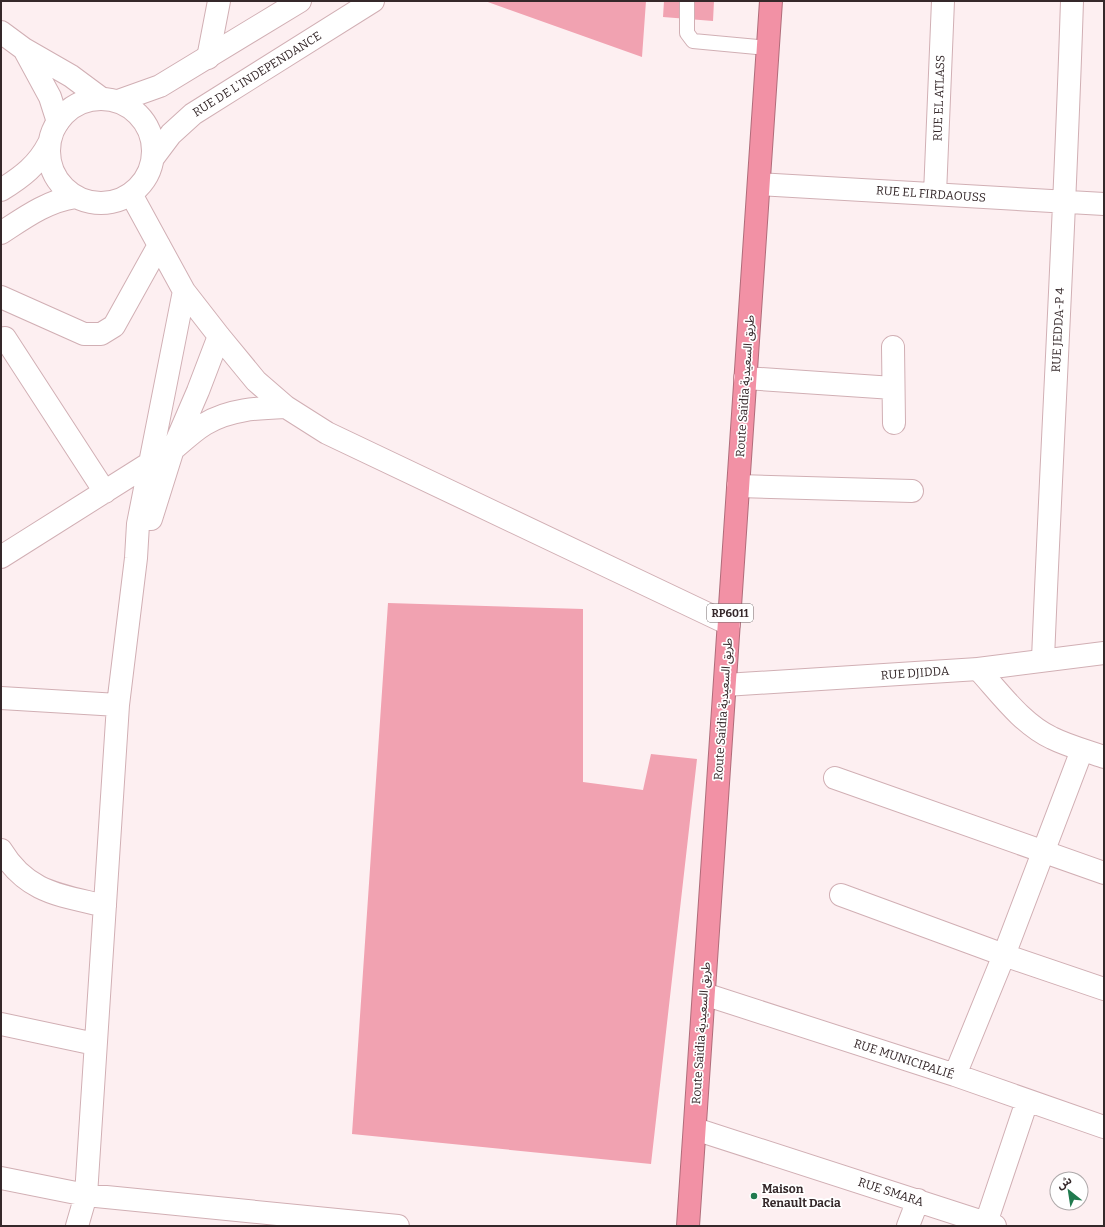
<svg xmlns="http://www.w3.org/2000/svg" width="1105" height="1227" font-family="Bitter,'Noto Sans Arabic',serif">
	<rect width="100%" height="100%" fill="#fdeff1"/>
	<!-- building -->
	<path fill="#f1a2b1" d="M485,1H646L642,57Z
		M664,1H714L713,21L663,17Z
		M388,603L583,609V782L643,790L651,754L697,759L651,1164L352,1134Z"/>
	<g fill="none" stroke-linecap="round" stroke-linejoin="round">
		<!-- lane casing -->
		<g stroke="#d1afb4" stroke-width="16">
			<path id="lane" d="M687,1V33L693,41L768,48"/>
		</g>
		<!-- street casing -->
		<g stroke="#d1afb4" stroke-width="24">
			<path id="street" d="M1,32L24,49L71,76L102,99
				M24,49L50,97L58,122
				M208,58L219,1
				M759,184L1104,204
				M131,194L184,291L219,336L256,381L286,407L327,433L729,624
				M935,194L943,1
				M1,297L84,334H101L114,326L159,245
				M5,338L105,492
				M893,347L894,423
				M745,378L893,388
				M176,447C185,439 195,430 205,424C229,409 259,408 286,407
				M738,486L912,491
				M151,519L173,449L198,391L219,336
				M1,557L150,463
				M1043,659C1052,440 1065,221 1072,1
				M978,669C1000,693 1022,724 1052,738C1068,746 1087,751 1104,757
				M1,698L118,705
				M835,778L1104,873
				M1,850C27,893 60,895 105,906
				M841,895L1004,955L1104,989
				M704,994L955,1075L1104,1127
				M1,1024L95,1044
				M955,1075L1004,955L1082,750
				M695,1129L995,1226
				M1,1178L86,1195L398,1226
				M986,1223L1027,1101
				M77,1226L86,1195L118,705L136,558L138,524L184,291
				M908,1226L918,1200"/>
		</g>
		<!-- secondary casing -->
		<g stroke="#d1afb4" stroke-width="24">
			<path id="secondary" d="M49 151a52 52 0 1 1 104 0a52 52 0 1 1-104 0Z
				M118,101L160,86L300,1
				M153,158L171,134L193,114L373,1
				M1,190C22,177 38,165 49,143
				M1,233C24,218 47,201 75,197
				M725,685L978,669L1104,653"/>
		</g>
		<!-- highway casing -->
		<g stroke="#b06c7a" stroke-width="24">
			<path id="highway" d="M688,1226L771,1"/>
		</g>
		<!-- lane -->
		<use href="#lane" stroke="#fff" stroke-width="14"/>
		<!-- street -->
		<use href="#street" stroke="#fff" stroke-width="22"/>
		<!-- secondary -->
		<use href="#secondary" stroke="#fff" stroke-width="22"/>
		<!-- highway -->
		<use href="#highway" stroke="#f291a5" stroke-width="22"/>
	</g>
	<!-- markers -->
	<circle fill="#207a4e" stroke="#fff" stroke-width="1.5" cx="754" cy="1196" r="4"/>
	<g text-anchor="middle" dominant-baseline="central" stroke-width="3.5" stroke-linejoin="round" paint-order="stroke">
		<!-- shield labels -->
		<rect fill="#fff" stroke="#72686a" stroke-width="1" x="707" y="604" width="46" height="18" rx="3"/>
		<g font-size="11" font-weight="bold" fill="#35282a">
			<text x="730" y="613">RP6011</text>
		</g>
		<!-- street labels -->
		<g font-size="12" fill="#35282a" stroke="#fff">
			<text transform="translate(257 74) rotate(-32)">RUE DE L'INDEPENDANCE</text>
			<text transform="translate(939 98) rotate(-88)">RUE EL ATLASS</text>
			<text transform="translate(931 194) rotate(4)">RUE EL FIRDAOUSS</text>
			<text transform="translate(1058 330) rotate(-87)">RUE JEDDA-P 4</text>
			<text transform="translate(745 386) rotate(-86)">Route Saïdia طريق السعيدية</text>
			<text transform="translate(915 673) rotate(-4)">RUE DJIDDA</text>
			<text transform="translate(723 709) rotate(-86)">Route Saïdia طريق السعيدية</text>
			<text transform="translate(701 1033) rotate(-86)">Route Saïdia طريق السعيدية</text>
			<text transform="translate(904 1059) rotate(18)">RUE MUNICIPALIÉ</text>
			<text transform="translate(891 1192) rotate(18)">RUE SMARA</text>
		</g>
		<!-- poi labels -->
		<g font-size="12" font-weight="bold" fill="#35282a" stroke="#fff" text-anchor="start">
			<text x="762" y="1189">Maison<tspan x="762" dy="14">Renault Dacia</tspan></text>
		</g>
	</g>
	<!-- border -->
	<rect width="1105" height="1227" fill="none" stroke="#35282a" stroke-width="4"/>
	<!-- north arrow -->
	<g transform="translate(1069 1191) rotate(330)"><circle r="19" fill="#ffffff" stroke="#aea9aa"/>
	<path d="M0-3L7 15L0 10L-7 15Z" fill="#207a4e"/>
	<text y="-6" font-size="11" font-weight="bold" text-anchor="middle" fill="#35282a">ش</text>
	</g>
</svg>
